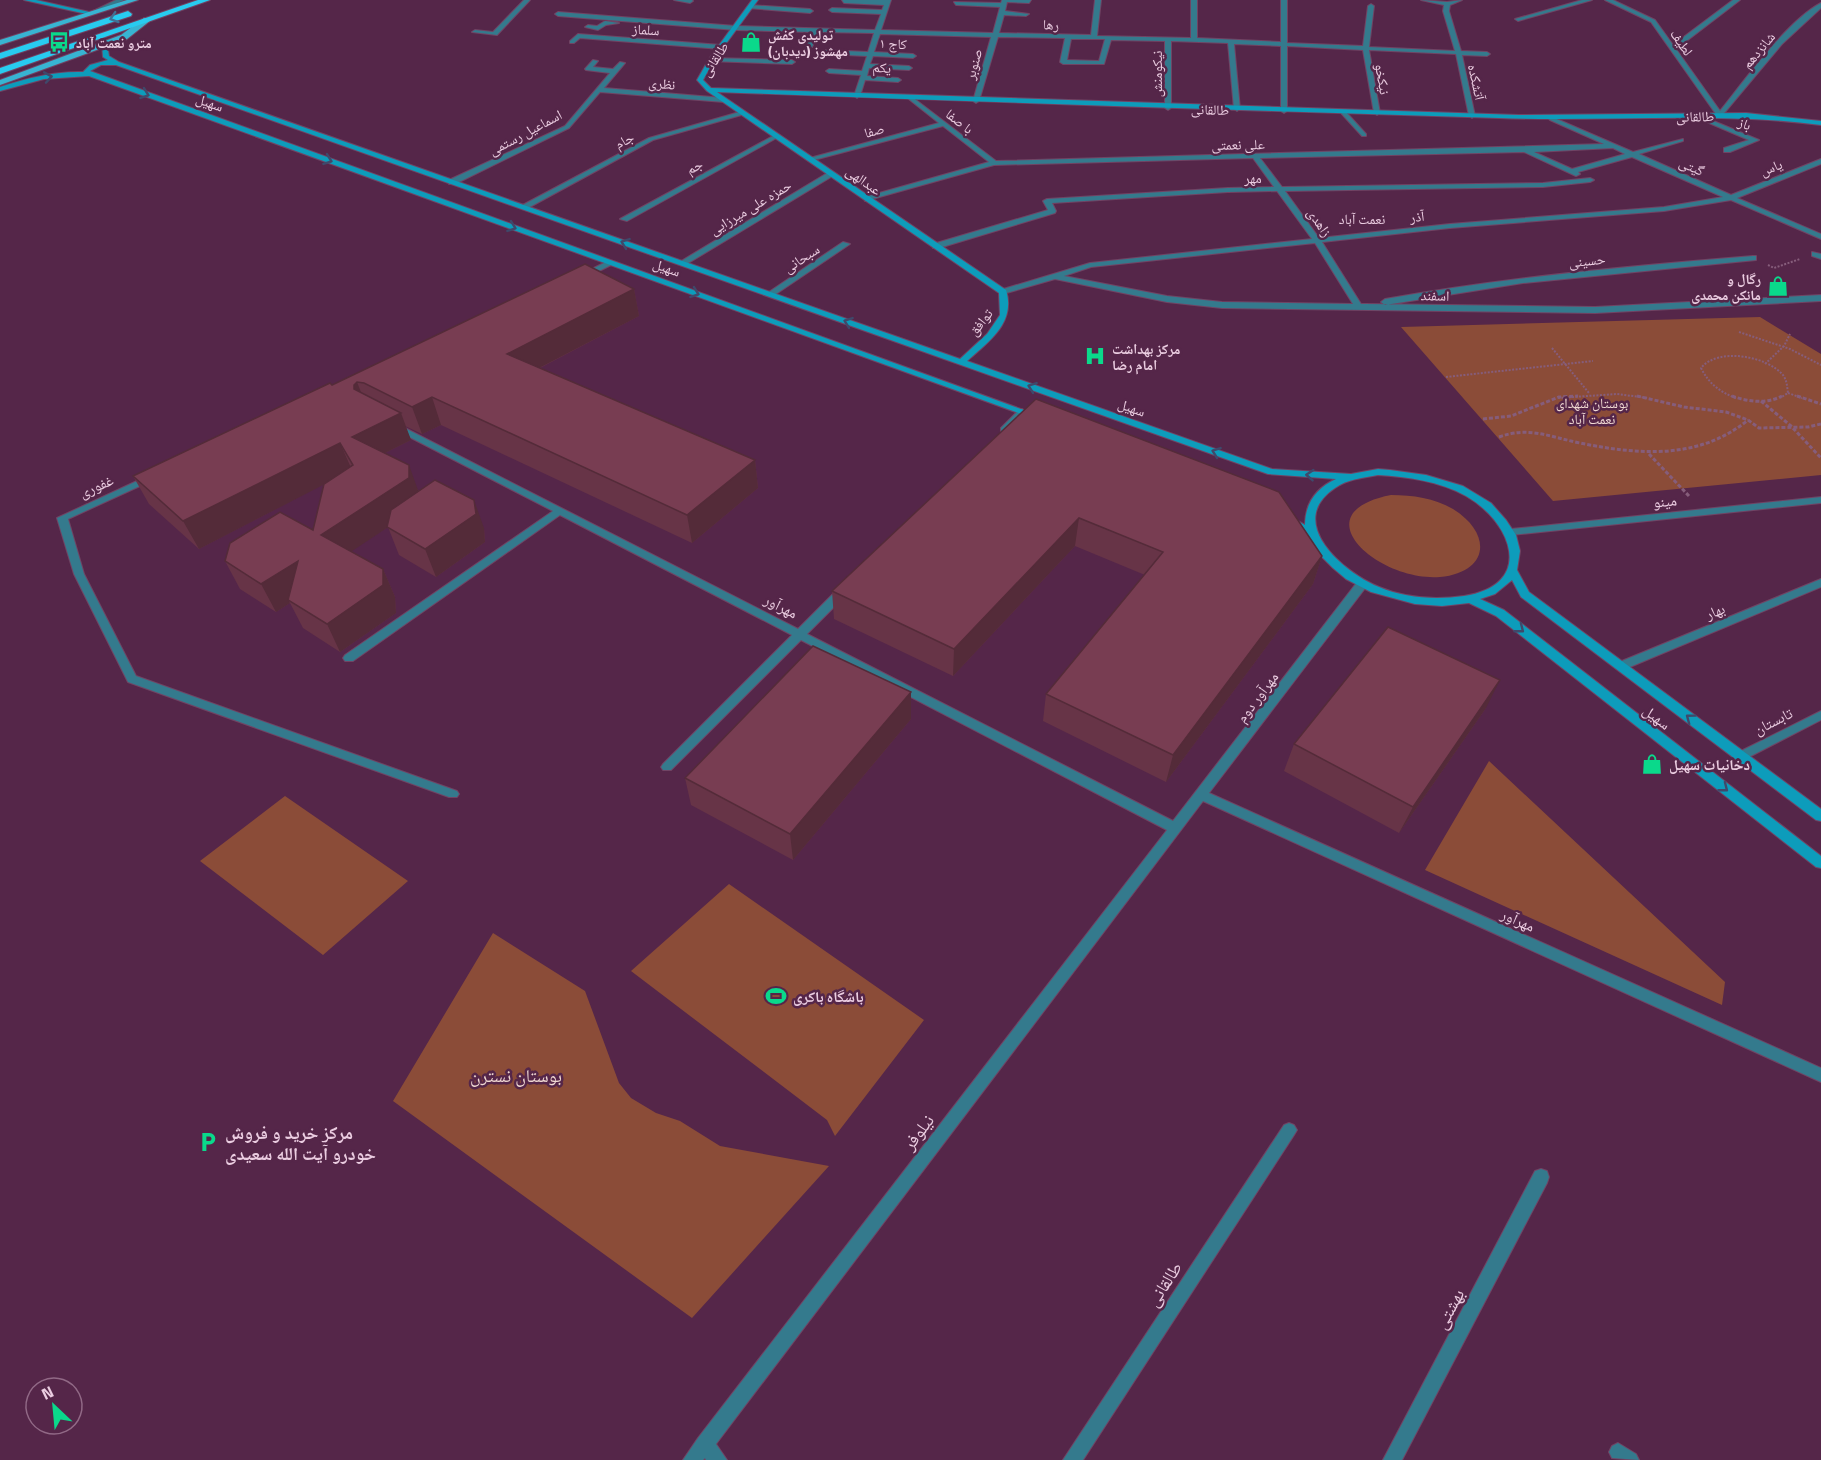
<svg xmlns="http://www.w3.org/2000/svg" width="1821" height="1460" font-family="'Titillium Web','Noto Naskh Arabic',sans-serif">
	<rect width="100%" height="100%" fill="#552649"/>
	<!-- green -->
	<path fill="#8b4c38" d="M1760,317L1821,354V475L1553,501L1401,327Z
		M1391,495C1413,495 1434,498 1453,509C1493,534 1489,572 1440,577C1379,582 1299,513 1391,495Z
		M1489,761L1725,982L1722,1005L1425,870Z
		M285,796L408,881L323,955L200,861Z
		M729,884L924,1020L835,1136L827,1120L631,971Z
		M493,933L585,991L619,1083L631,1098L656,1113L680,1121L720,1146L829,1166L692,1318L393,1101Z"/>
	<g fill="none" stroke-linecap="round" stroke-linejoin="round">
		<!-- street casing -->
		<g stroke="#704464" stroke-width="2">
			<path id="street" d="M116,0H124L94,14L89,13Z
				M524,0H530L497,35L472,32L475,30L493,32Z
				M674,0H692L693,1L690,3Z
				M842,0H891L881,30L993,33L1000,7L956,5L954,2L1001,3L1002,0H1031L1029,3L1007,2L1005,11L1029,14L1026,16L1004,15L999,33L1091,35L1095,0H1101L1097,36L1191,38V0H1197V38L1281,42V0H1287V43L1363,46L1368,6L1371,4L1374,6L1369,47L1455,51L1443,11L1444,5L1421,0L1447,2L1462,0L1450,5L1449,11L1461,51L1487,52L1490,54L1487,56L1462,55L1475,116L1472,118L1469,116L1456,54L1369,50L1380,113L1377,115L1374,113L1363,50L1287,46V111L1284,113L1281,111V46L1234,44L1240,109L1237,111L1234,109L1228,43L1171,41V108L1168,110L1165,108V41L1111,40L1104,64H1063L1060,62L1065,38L998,37L979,101L976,103L973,101L991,37L880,34L874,52L913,54L916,56L913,58L873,56L870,64L909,66L912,68L909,70L869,68L867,76L898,78L901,80L898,82L865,80L860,96L857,98L854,96L861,75L829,73L826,71L829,69L862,71L867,56L825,54L822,52L825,50L868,52L874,33L819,32L812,47L809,49L806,47L813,32L736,30L558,16L555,14L558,12L736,26L875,30L881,14L832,12L829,10L832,8L882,10L884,5L844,3ZM1071,39H1105L1099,61L1067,60Z
				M1582,0H1592L1518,21L1515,19Z
				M1605,0H1613L1655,20L1673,45L1733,0H1740L1676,49L1720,111C1745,80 1787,21 1821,3V8L1782,44L1720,118L1718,117L1651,22Z
				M749,5L810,9L813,11L810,13L747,8Z
				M605,21L619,23L606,25L598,30L585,27L588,25L597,26Z
				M578,34L721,45L724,47L721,49L580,38L574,43H570V41Z
				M711,58L792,60L795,62L792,64L709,61L708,60Z
				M593,60L598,61L593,67L613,69L620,62L625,63L604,88L724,98L727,100L724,102L600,92L569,128L455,184H449V180L565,126L610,73L586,70L585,69Z
				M912,97L996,161L1604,144L1550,120L1549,119L1552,117L1633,152L1683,139V141L1639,154L1731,195L1821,159V164L1737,198L1821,234V239L1731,200L1664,211L1450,228L1322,242L1361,304H1365L1595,307L1821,295V301L1595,313L1222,308L1167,302L1055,279L1003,294L999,292L1000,290L1090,263L1312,239L1277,191L1228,192L1052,203L1056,211L1055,213L939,248H933V244L1048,210L1043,201L1047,199L1228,188L1274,187L1253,158L994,165L865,201V197L989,162L943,126L810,161L806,159L939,123L910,100L909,99ZM1613,148L1625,154L1572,169L1534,152ZM1524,152L1576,176L1580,174L1578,172L1632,157L1723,197L1664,207L1450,224L1319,238L1285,191L1543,187L1590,182L1594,180L1590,178L1543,183L1282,187L1260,158ZM1315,243L1353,304L1222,302L1167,296L1064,276L1091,267Z
				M743,111L745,112V114L653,140L526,209L519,207L649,138Z
				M1341,111H1345L1366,134V136H1362L1341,113Z
				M1695,115H1699L1759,140L1730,152H1724V148L1749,140L1695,117Z
				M775,135L780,136L627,221L620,219Z
				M829,172L836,174L685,265L678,263Z
				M843,242L850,244L773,296L766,294Z
				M1812,252L1821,254V259L1812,256Z
				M1753,256H1756V260L1523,283L1385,305L1381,302L1385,299C1507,277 1630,266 1753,256Z
				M608,261L615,263L585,278L578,276Z
				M1022,409L1027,412L1007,432H1001V428L1019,410Z
				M395,423L798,629L839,588H847L848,591L847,594L807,634L1173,821L1358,581H1366L1367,584L1366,587L1209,793L1821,1068V1082L1203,801L716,1444L727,1460H706L705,1458L703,1460H683L698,1438L1167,830L801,640L671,770H663L661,767L663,764L792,635L560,515L353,661H345L343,658L345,655L553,511L392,428V424Z
				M150,475L153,476V480L68,519L84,574L136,676L457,791L459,794L457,797H449L128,682L74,574L57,518Z
				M1821,497V503L1511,535L1506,532L1511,529Z
				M1821,579V587L1625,669L1621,670L1615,666L1617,663Z
				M1821,711V720L1745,759H1737L1735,756L1737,753Z
				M1289,1123L1294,1125L1297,1130L1294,1135L1083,1460H1063L1284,1125Z
				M1541,1169L1547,1171L1549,1177L1547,1183L1402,1460H1383L1535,1171Z
				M1618,1443L1636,1454L1639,1460L1612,1458L1609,1452L1612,1446Z"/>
		</g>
		<!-- secondary casing -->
		<g stroke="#704464" stroke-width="2">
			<path id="secondary" d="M24,0H36L94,13L91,15Z
				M752,0H758L714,60L703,80L711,88L1519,115L1746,113L1821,121V125C1714,111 1607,122 1499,118C1238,110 978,102 717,92L1006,290C1016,323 989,341 967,361L1272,469L1351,474L1378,469L1390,470L1426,475L1463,486L1491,503L1506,520L1516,535L1520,551L1517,570L1529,592L1821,809V821L1816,820L1521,597L1512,580L1495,594L1480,599L1504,610L1821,856V868L1816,867L1496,616L1469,603L1442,606L1415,604L1371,592L1346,579L1333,568L1321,556L1310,538L1287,521L1292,518L1305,525C1305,504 1316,488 1336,479L1268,474L116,65H101L90,71L1043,417L1041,419H1035L89,76L44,79L0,91V87C27,78 55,71 83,72L90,65L108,60L103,57L102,45L107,44L109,56L119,62L960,359L987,334L1000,315L999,293L707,91L697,80L709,59ZM1378,475C1408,477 1439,481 1466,496C1513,523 1535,585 1464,596C1435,600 1405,598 1379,587C1344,573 1284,522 1335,488C1347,479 1364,478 1378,475Z"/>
		</g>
		<!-- primary casing -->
		<g stroke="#704464" stroke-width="2">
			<path id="primary" d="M127,0H138L0,45V40Z
				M144,18L151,20L127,39L0,85V80L121,35Z"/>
		</g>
		<!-- highway casing -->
		<g stroke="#704464" stroke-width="2">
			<path id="highway" d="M198,0H210L0,74V68Z
				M128,11L132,14L131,16L0,59V53Z"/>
		</g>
		<!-- path-far1 -->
		<path stroke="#865d7b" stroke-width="2" stroke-dasharray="2 1.5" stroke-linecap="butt" d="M1768,265L1774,268L1800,259
			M1739,332L1790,349L1821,365
			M1552,348L1589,393
			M1765,364L1784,346L1790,334
			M1446,377L1593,361
			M1788,393L1802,398
			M1558,398L1617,394L1648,398
			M1736,398C1720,392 1709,384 1701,368C1718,347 1767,356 1783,375C1787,381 1787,386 1788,393L1780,398"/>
		<!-- path -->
		<path stroke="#865d7b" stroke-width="3" stroke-dasharray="4 2" stroke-linecap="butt" d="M1637,396L1684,407L1726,412L1748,420L1759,428L1808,427L1821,424
			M1732,396C1748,402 1767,404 1782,396
			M1797,396L1821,404
			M1761,401L1791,426L1821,458
			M1483,419L1511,416L1559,397L1578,396
			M1499,437C1529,426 1550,437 1580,443C1639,455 1699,460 1748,420
			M1649,454L1689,496"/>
		<!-- street -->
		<use href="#street" fill="#347a8d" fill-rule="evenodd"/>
		<!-- secondary -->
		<use href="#secondary" fill="#0d9cbb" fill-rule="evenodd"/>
		<!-- primary -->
		<use href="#primary" fill="#38b4d2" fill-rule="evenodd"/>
		<!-- highway -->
		<use href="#highway" fill="#28cbf0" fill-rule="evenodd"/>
	</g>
	<!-- wall -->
	<path fill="#673447" d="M634,289L639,316L540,368L755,460L758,488L692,543L441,425L422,434L405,426L411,440L385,453L419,491L484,528L485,542L436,577L399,555L388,527L351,551L383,569L395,597L396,613L340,652L303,628L290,603L276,612L240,589L225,561L313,530L324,484L199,549L149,504L133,476L332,385Z
		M1036,399L1322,556L1313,584L1166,782L1043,721L1046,694L1145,575L1075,546L953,676L834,619L832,591Z
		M1486,708L1399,833L1284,771L1294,744Z
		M911,719L793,860L691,805L685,778Z"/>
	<!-- shaded-wall -->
	<path fill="#542b39" d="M634,289L639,316L514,381L507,354Z
		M357,382L368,410L354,389V385Z
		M432,397L441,425L422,434L412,407Z
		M401,413L411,440L363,464L352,437Z
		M340,443L352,470L199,549L183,521Z
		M755,460L758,488L692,543L687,515Z
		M409,465L419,493L420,506L334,563L321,535Z
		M474,500L484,528L485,542L436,577L425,549Z
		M1079,518L1075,546L953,676L954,649Z
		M1322,556L1313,584L1166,782L1173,755Z
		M298,561L288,600L290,603L276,612L261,584Z
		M383,569L395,597L396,613L340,652L327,624Z
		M1500,680L1486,708L1399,833L1413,807Z
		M911,692V719L793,860L790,834Z"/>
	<!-- building -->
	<path fill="#783d52" stroke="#542b39" stroke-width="1.5" d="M585,264L634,289L507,354L755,460L687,515L432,397L412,407L364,383L357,382L354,385V389L401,413L352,437L409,465V478L321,535L383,569V585L327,624L288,600L298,561L261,584L225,561L230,543L280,512L313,530L324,484L353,465L340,443L183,521L133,476L330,383L332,385Z
		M1036,399L1279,492L1322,556L1173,755L1046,694L1163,552L1079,518L954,649L832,591Z
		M435,480L474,500L476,514L425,549L387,527L391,510Z
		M1388,627L1500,680L1413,807L1294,744Z
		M813,646L911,692L790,834L685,778Z"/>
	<!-- one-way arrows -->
	<defs><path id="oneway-chevron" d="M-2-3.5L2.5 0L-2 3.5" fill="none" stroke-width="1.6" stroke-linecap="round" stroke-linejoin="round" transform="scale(1.5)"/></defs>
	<use stroke="#417094" href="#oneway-chevron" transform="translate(114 18) rotate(162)"/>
	<g stroke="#3f496b">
		<use href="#oneway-chevron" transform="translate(48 77) rotate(-10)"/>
		<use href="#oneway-chevron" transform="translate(145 94) rotate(20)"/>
		<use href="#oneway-chevron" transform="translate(328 160) rotate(20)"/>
		<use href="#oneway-chevron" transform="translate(512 227) rotate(20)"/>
		<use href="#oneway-chevron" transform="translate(625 243) rotate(-160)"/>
		<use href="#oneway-chevron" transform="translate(695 293) rotate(20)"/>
		<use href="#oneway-chevron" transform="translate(848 322) rotate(-160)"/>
		<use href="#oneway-chevron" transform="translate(1032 387) rotate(-160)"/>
		<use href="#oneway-chevron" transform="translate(1216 452) rotate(-160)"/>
		<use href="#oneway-chevron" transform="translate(1310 475) rotate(-176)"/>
		<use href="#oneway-chevron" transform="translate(1520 629) rotate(38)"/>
		<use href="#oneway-chevron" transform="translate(1690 718) rotate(-143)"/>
		<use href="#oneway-chevron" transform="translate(1724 788) rotate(38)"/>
	</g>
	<!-- icons -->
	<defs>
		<g id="bus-bare" transform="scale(1.62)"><path d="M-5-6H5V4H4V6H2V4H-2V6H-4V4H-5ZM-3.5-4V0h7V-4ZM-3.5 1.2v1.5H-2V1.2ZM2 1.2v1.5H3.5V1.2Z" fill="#0ad98b" stroke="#552649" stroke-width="2.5" paint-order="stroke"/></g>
		<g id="shop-bare" transform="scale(1.62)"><path d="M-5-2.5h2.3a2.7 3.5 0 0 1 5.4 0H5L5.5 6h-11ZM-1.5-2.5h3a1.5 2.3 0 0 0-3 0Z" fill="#0ad98b" stroke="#552649" stroke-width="2.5" paint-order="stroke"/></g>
		<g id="hospital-bare" transform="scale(1.62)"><path d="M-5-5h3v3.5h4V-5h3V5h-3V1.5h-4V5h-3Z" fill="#0ad98b" stroke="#552649" stroke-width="2.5" paint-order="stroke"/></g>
		<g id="stadium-bare" transform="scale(1.62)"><path d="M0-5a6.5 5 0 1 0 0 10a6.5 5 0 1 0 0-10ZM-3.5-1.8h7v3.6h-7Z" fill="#0ad98b" stroke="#552649" stroke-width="2.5" paint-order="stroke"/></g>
		<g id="parking-bare" transform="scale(1.62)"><path d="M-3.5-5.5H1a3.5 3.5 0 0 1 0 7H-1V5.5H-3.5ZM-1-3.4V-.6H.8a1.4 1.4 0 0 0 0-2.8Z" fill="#0ad98b" stroke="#552649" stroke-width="2.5" paint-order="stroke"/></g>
	</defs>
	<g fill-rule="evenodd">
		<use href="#bus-bare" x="59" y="42"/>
		<use href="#shop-bare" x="751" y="42"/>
		<use href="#shop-bare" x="1778" y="286"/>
		<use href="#hospital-bare" x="1095" y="356"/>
		<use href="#shop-bare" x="1652" y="764"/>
		<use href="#stadium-bare" x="776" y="996"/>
		<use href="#parking-bare" x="208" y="1142"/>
	</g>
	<g text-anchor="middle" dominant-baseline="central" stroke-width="5" stroke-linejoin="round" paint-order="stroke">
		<!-- far-street labels -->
		<g font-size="14" fill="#ebcde1" stroke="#552649">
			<text transform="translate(1051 24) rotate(2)">رها</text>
			<text transform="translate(646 29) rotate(4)">سلماز</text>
			<text transform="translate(1682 42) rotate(55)">لطیف</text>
			<text transform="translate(893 43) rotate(3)">کاج ۱</text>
			<text transform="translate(1758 50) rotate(-50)">شانزدهم</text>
			<text transform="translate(714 59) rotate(-57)">طالقانی</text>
			<text transform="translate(973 64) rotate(-75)">صنوبر</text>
			<text transform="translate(882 67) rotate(4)">یکم</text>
			<text transform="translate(1156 74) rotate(-90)">نیکومنش</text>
			<text transform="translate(1383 79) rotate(80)">نیکخو</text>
			<text transform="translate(1477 82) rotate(78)">آتشکده</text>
			<text transform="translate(662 83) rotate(5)">نظری</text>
			<text transform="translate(210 102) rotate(20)">سهیل</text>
			<text transform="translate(1210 109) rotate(2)">طالقانی</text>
			<text transform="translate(1695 116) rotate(-1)">طالقانی</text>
			<text transform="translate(960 121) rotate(38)">با صفا</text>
			<text transform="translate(1745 123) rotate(22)">باز</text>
			<text transform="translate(874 130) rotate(-15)">صفا</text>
			<text transform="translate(525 132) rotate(-28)">اسماعیل رستمی</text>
			<text transform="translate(624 140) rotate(-28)">جام</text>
			<text transform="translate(1238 144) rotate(-1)">علی نعمتی</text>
			<text transform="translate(694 166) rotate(-28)">جم</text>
			<text transform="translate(1692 166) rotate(24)">گیتی</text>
			<text transform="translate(1771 167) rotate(-22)">یاس</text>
			<text x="1253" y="177">مهر</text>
			<text transform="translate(864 180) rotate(35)">عبدالهی</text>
			<text transform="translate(750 207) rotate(-31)">حمزه علی میرزایی</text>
			<text transform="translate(1417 216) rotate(-6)">آذر</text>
			<text transform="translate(1320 222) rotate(55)">زاهدی</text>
			<text transform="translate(801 258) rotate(-33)">سبحانی</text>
			<text transform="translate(1587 260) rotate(-6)">حسینی</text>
			<text transform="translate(667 267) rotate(20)">سهیل</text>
			<text transform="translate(1435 295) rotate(1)">اسفند</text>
			<text transform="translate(980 322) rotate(-52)">توافق</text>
			<text transform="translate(1132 407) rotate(20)">سهیل</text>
		</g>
		<!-- far-poi labels -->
		<g font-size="14" font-weight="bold" fill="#ebcde1" stroke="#552649" text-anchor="start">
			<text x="768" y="34">تولیدی کفش<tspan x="768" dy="16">مهشوز (دیدبان)</tspan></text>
			<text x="76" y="42">مترو نعمت آباد</text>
			<text x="1761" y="278" text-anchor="end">رگال و<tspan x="1761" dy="16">مانکن محمدی</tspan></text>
			<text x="1112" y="348">مرکز بهداشت<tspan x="1112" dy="16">امام رضا</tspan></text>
		</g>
		<!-- far-neighbourhood labels -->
		<g font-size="14" fill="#ebcde1" stroke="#552649">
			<text x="1362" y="218">نعمت آباد</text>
		</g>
		<!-- far-park labels -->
		<g font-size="14" fill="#f1dad3" stroke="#552649">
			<text x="1592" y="402">بوستان شهدای<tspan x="1592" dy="16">نعمت آباد</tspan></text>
		</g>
		<!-- street labels -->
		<g font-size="15" fill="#ebcde1" stroke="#552649">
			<text transform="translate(96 486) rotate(-24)">غفوری</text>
			<text transform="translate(1665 501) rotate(-6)">مینو</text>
			<text transform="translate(781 606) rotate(27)">مهرآور</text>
			<text transform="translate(1715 611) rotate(-22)">بهار</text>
			<text transform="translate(1257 697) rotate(-53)">مهرآور دوم</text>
			<text transform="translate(1657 717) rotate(38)">سهیل</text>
			<text transform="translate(1773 721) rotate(-27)">تابستان</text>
			<text transform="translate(1518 920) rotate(24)">مهرآور</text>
		</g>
		<!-- poi labels -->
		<g font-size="15" font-weight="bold" fill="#ebcde1" stroke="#552649" text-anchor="start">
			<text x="1669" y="764">دخانیات سهیل</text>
			<text x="793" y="996">باشگاه باکری</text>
		</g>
		<!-- near-park labels -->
		<g font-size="18" fill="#f1dad3" stroke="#552649">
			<text x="516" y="1075">بوستان نسترن</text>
		</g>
		<!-- near-poi labels -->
		<g font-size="18" font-weight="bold" fill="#ebcde1" stroke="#552649" text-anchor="start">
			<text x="225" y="1132">مرکز خرید و فروش<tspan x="225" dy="21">خودرو آیت الله سعیدی</tspan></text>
		</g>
		<!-- near-street labels -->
		<g font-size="18" fill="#ebcde1" stroke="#552649">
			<text transform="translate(918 1132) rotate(-53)">نیلوفر</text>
			<text transform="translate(1164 1284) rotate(-57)">طالقانی</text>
			<text transform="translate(1449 1309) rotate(-62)">بهشتی</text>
		</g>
	</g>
	<!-- north arrow -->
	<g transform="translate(54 1406) rotate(334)"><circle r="28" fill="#552649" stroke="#916986" stroke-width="1.5"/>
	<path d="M0-4.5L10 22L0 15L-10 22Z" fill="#0ad98b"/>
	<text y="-9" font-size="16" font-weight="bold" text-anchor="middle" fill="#ebcde1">N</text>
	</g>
</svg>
